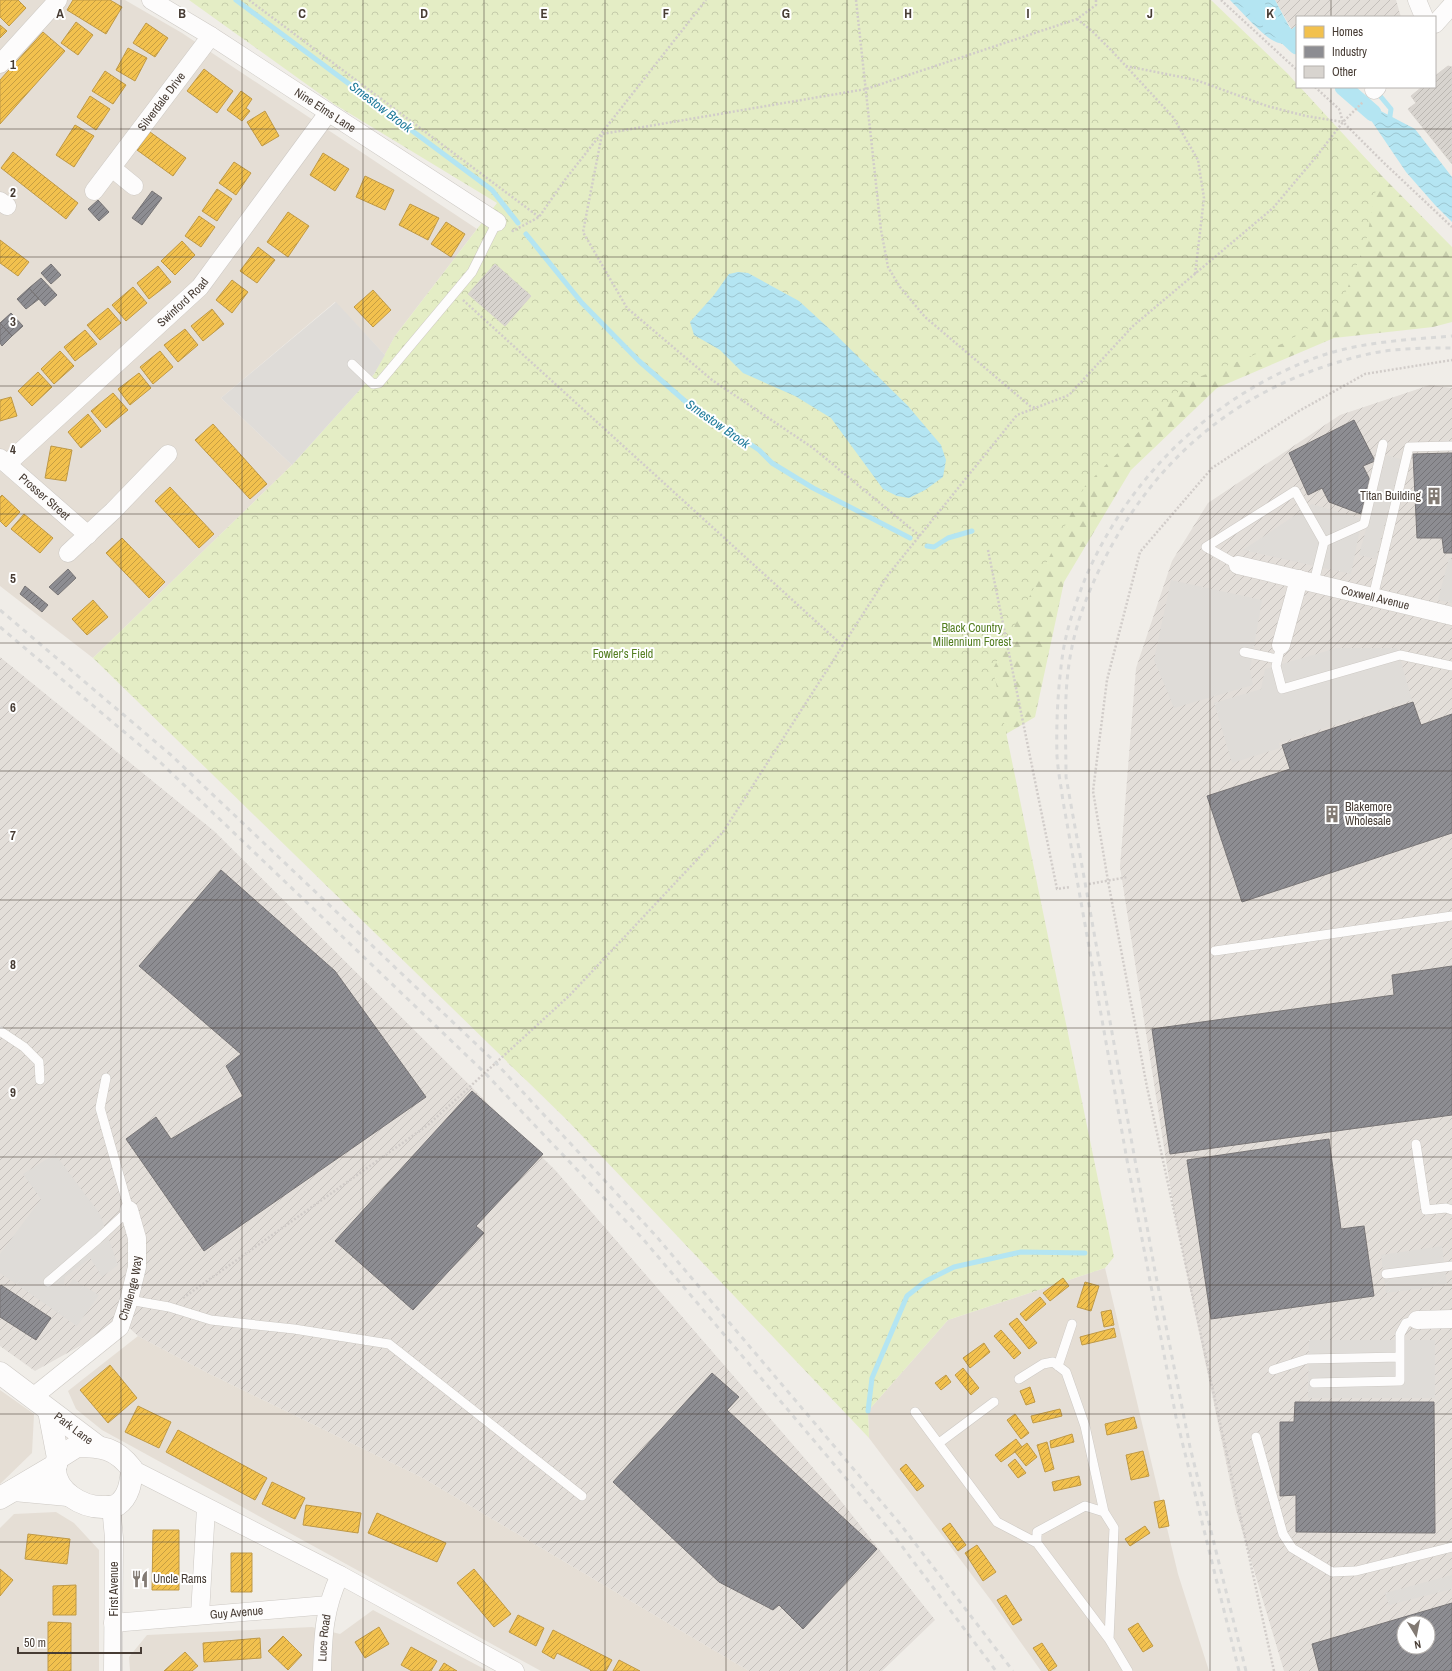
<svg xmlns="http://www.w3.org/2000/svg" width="1452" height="1671" font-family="'Archivo Narrow',sans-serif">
	<defs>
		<pattern id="industrial-furrows" width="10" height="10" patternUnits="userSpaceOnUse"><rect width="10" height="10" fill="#e3ded9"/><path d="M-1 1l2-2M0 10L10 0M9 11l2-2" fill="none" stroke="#c4bfbb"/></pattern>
		<pattern id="forest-firs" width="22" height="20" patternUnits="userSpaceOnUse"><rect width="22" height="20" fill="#e4edc5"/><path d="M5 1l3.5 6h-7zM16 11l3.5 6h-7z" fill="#c5ccaa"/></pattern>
		<pattern id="park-crowns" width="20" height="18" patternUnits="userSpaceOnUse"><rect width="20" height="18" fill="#e4edc5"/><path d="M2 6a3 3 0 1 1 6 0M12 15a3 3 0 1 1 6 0" fill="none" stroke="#c5ccaa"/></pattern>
		<pattern id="water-waves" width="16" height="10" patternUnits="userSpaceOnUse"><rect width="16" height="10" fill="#b4e5f2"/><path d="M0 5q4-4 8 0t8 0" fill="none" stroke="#9cc5d0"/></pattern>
		<pattern id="homes-hatch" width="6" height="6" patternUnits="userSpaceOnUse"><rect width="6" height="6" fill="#f2c14e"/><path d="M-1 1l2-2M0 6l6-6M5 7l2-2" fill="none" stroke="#c69e42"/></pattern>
		<pattern id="industry-hatch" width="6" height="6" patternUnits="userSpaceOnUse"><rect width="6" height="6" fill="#8d8d92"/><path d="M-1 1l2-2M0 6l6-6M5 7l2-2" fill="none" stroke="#757478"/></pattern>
		<pattern id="building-hatch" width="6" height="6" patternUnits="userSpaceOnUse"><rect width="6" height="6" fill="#d8d4cf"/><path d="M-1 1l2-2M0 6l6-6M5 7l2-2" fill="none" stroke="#bbb7b2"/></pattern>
	</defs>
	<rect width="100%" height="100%" fill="#f0ede8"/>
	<!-- residential -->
	<path fill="#e5ded5" d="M0,0H125L182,33L477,229L395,336L385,355L335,302L221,398L292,465L93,658L0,586Z
		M1105,1268L1178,1574L1209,1671H1041L990,1599L869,1438L868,1411L948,1320Z
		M138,1336L206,1372L423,1478L749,1671H541L102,1430L76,1409L68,1391Z
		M0,1390L34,1414L32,1453L0,1484Z
		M56,1512L74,1523L99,1550V1671H0V1528L14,1514Z
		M373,1610L488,1671H130L129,1657L147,1635L312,1627L340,1634Z"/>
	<!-- industrial -->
	<path fill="url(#industrial-furrows)" fill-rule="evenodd" d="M1275,0H1396L1401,17H1297V25L1292,30Z
		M1430,385L1452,388V1671H1284L1236,1510L1174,1211L1120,867L1136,668L1172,561L1208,503L1340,415ZM1404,1623H1428V1647H1404Z
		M0,657L214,831L556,1171L833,1491L935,1620L882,1671H749L423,1478L206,1372L138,1336L123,1322L35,1371L0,1346Z"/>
	<!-- forest -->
	<path fill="url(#forest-firs)" d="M1348,140L1379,173L1452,247V322L1433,327L1334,338L1217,388L1131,470L1064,582L1035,717L1006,734L933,704L526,1080L507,1062L729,835Z"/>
	<!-- park -->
	<path fill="url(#park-crowns)" d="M189,0H1211L1288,74L1297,84V87H1300L1379,173L1366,242L1339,309L1284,343L1189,381L1085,486L993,669L1114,1257L1105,1268L948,1320L868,1411L869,1438L568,1121L93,658L292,465L374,374L395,336L497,203L334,104Z"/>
	<!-- parking -->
	<path fill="#dfdcd8" d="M336,302L385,355L374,374L292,465L221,398Z
		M1386,455L1401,459L1376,559L1359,555Z
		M1312,504L1362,519L1351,574L1243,550Z
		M1449,558L1452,559V603L1438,600Z
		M1171,580L1262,600L1250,670L1253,685L1174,708L1154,660Z
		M1337,648H1397L1412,700L1279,743L1280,748L1232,763L1214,703L1261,689L1265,669Z
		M55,1154L100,1214L118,1265L102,1277L90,1258L65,1277L64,1283L67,1288L73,1279L99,1295L77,1326L0,1273V1254L41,1199L23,1174Z
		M1442,1246L1447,1285L1386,1293L1381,1255Z
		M1309,1340H1435V1398H1308Z
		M1452,1575V1589L1389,1605L1385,1593Z"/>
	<!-- water -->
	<path fill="url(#water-waves)" d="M1230,0H1275L1291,30L1297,25C1297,41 1290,49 1274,41C1263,36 1240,10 1230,0Z
		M1356,98L1415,129L1452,177V222L1435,205L1406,172Z
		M738,272L748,273L799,301L834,333L908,406L941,445L946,460L943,477L925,490L909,498L897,496L883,489L831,418L795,396L743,373L720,350L694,335L690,322L714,295L729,274Z"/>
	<!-- homes -->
	<path fill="url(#homes-hatch)" stroke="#bf9946" d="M0,0H18L26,8L9,26L0,17Z
		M73,0H110L122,7L106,34L67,10Z
		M76,22L93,35L78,55L61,43Z
		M146,23L168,38L155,57L133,43Z
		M0,25L7,31L0,38Z
		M43,32L65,51L0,124V80Z
		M128,48L147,58L135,81L116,70Z
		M204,69L233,91L217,113L187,91Z
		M105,71L126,85L113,104L92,91Z
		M241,91L252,99L246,108L250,111L242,121L227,110Z
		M90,96L110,109L96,130L77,117Z
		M265,111L279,136L262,146L247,122Z
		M75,125L94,136L74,167L56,155Z
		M150,132L186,158L173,176L137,150Z
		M13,152L78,203L66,219L1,168Z
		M323,153L349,169L335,191L310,175Z
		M234,162L251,173L236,195L219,183Z
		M365,176L394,190L385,210L356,197Z
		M217,189L232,199L217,221L202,211Z
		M410,204L439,218L428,240L399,225Z
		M288,212L309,226L288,257L267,242Z
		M199,216L215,227L201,247L185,236Z
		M446,222L465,234L451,257L431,244Z
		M0,240L29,262L18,276L0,263Z
		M182,241L195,255L175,275L161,261Z
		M258,247L275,260L257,283L240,271Z
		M158,266L171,282L149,299L137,283Z
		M232,280L248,292L232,313L216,300Z
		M133,287L147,303L126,321L112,305Z
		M373,290L391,310L373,327L354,307Z
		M108,308L121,323L100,340L87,325Z
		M212,309L224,324L203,341L191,326Z
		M185,329L198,345L178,362L164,345Z
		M85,330L97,344L75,361L64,347Z
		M60,351L74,366L54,384L41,369Z
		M160,351L173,367L153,384L140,367Z
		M38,372L52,387L32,406L18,391Z
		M139,373L151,388L130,405L118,389Z
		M113,393L128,410L106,428L91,411Z
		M11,397L17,416L0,421V400Z
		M88,414L101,431L81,448L68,432Z
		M213,424L267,484L250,499L195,440Z
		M51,446L72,450L66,481L45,478Z
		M170,487L214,534L199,548L155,501Z
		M2,495L20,512L6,527L0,521V497Z
		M24,514L53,538L40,553L11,529Z
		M122,538L165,582L149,598L106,553Z
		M93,600L108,617L87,635L72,619Z
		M1063,1278L1069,1286L1050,1301L1043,1293Z
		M1085,1282L1099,1286L1091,1311L1077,1307Z
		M1040,1297L1046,1304L1026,1321L1020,1314Z
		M1111,1310L1114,1325L1104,1327L1101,1312Z
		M1017,1318L1037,1343L1029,1349L1009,1324Z
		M1114,1328L1116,1337L1082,1345L1080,1337Z
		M1001,1330L1021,1353L1014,1359L994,1336Z
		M984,1343L990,1352L970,1368L963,1358Z
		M110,1365L137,1398L108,1423L80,1390Z
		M963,1368L979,1388L971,1395L955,1375Z
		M946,1375L951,1382L941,1390L935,1383Z
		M1030,1387L1035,1402L1026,1405L1020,1391Z
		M138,1406L171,1422L159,1448L125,1432Z
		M1060,1409L1062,1416L1033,1423L1031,1416Z
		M1015,1414L1029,1433L1021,1439L1007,1420Z
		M1134,1417L1137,1428L1107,1435L1105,1424Z
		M178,1430L267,1478L255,1500L166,1452Z
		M1072,1434L1074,1442L1051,1448L1050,1441Z
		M1016,1439L1022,1447L1001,1462L995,1455Z
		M1047,1442L1054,1469L1045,1472L1037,1445Z
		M1027,1443L1037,1457L1026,1466L1015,1452Z
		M1143,1451L1149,1476L1131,1480L1126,1455Z
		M1015,1459L1026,1473L1018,1478L1008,1465Z
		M906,1464L924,1486L917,1491L900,1469Z
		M1079,1476L1081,1485L1054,1491L1052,1482Z
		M272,1482L305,1498L295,1519L262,1504Z
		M1164,1500L1169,1526L1159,1528L1154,1502Z
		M306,1505L361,1513L358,1533L303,1525Z
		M377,1513L446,1543L437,1562L368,1533Z
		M950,1523L966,1545L958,1551L942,1529Z
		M1145,1526L1150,1533L1130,1546L1125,1539Z
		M153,1530H179V1590H152Z
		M28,1534L70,1539L67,1564L25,1559Z
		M977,1545L996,1572L983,1581L965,1553Z
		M231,1553H252V1592H231Z
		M0,1569L13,1580L0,1596Z
		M474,1569L511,1614L494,1627L457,1583Z
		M76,1585V1615H53V1586Z
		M1006,1595L1022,1620L1013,1625L997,1600Z
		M518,1615L544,1628L536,1646L509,1632Z
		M48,1622L71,1623V1671H48Z
		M1138,1623L1153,1646L1143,1652L1128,1629Z
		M379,1627L389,1644L365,1658L355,1642Z
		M553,1630L612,1660L606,1671H590L591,1670L557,1653L554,1659L542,1652Z
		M283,1636L302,1655L288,1670L268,1651Z
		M260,1638L261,1658L204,1662L203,1643Z
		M1042,1643L1057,1666L1050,1671H1049L1033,1648Z
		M411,1647L437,1661L431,1671H412L401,1665Z
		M185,1652L198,1666L192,1671H164Z
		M619,1660L640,1671H613Z
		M444,1663L457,1671H439Z"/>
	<!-- industry -->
	<path fill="url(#industry-hatch)" stroke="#787576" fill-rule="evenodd" d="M152,191L162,198L142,225L132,218Z
		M98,200L109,212L99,221L88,209Z
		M51,264L61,275L51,284L41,273Z
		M41,278L57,295L45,306L29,288Z
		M29,288L39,299L26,309L17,299Z
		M11,313L23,326L12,336L0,323Z
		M0,323L12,336L2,346L0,343Z
		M1354,420L1375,461L1363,466L1370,480L1361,514L1329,502L1322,488L1308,495L1289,453Z
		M1452,453V553H1444L1442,538H1417L1413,454Z
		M68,569L76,578L58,595L49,587Z
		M25,586L48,605L42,612L20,594Z
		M1413,702L1421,725L1452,714V833L1242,902L1207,796L1290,769L1282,745Z
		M221,870L335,971L426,1097L204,1251L126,1139L156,1117L171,1139L243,1096L226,1066L241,1054L139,966Z
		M1452,966V1115L1170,1154L1152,1029L1394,995L1392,975Z
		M472,1091L543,1154L476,1226L484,1233L413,1310L335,1241Z
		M1329,1139L1341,1229L1364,1226L1374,1296L1211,1319L1187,1160Z
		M1,1285L51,1318L36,1340L0,1317V1287Z
		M712,1373L739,1397L727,1410L877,1549L803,1629L779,1605L773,1610L719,1582L613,1482Z
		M1295,1402H1434L1435,1533L1296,1532V1495L1280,1496V1422H1294Z
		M1452,1603V1671H1319L1312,1644ZM1404,1623H1428V1647H1404Z"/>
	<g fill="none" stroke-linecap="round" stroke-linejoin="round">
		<!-- stream -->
		<path stroke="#b4e5f2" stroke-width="5" d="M236,0L492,190L518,223
			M1376,91L1391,109L1389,123
			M526,234L582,303L639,361L701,415L726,428L759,450L772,463L813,488L910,538
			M927,546L934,547L948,538L972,531
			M868,1411L872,1378L907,1296L926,1281L954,1267L1021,1252L1085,1253"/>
		<!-- canal -->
		<path stroke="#b4e5f2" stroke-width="17" d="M1248,0L1297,46
			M1343,87L1373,113"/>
	</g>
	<!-- building -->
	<path fill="url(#building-hatch)" stroke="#d8d3ce" d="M1448,66L1452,67V164L1408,109L1416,103L1411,96L1422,87H1435V76Z
		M495,264L531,296L505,326L468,294Z"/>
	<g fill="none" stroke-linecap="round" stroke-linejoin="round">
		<!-- service casing -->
		<g stroke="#cdc9c4" stroke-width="10">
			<path id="service" d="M352,364L373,384L379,383L472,272L497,222
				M1324,542L1364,524L1383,444
				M1238,565L1206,547L1295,491L1324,542L1314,582
				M1373,597L1409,447L1452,446
				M1281,645L1276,666L1282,689L1400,655L1452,666
				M1244,652L1277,659
				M1215,951L1452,916
				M0,1031L24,1047L39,1062L40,1080
				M1416,1144L1426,1210L1446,1208L1452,1210
				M1386,1274L1452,1266
				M48,1282L98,1239L129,1210L100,1108L106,1078
				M129,1300L169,1307L211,1320L294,1329L389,1344L582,1496
				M1058,1366L1072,1324
				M1273,1370L1307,1359L1400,1357
				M1019,1379L1043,1364L1053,1362L1066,1372L1085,1426L1104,1512
				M1314,1383L1400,1381V1334L1406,1323L1417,1320
				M915,1412L997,1522L1037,1543
				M1256,1437L1283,1534L1292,1548L1332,1572L1356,1571L1452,1547
				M939,1443L994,1402
				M1109,1639L1114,1528L1104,1512L1085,1506L1037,1532V1543L1109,1639L1128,1671"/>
		</g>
		<!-- minor casing -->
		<g stroke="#cdc9c4" stroke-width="19">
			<g id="minor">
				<path id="s1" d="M151,0L211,36L497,222"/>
				<path d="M1417,0L1424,17"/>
				<path d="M1435,24L1452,5"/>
				<path d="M0,64L58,0"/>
				<path d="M1374,90L1377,87"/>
				<path d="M112,168L134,186"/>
				<path id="s2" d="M94,191L211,36"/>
				<path d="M0,201L7,206"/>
				<path id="s3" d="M0,458L88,535"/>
				<path id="s4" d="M7,464L200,287L328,113"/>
				<path d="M68,553L113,511L168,454"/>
				<path id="s5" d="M1238,565L1452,616"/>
				<path d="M1281,645L1299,579"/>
				<path d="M1417,1320L1452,1319"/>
				<path id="s6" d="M33,1397L120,1327L129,1300L137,1267V1238L129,1210"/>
				<path d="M132,1469L340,1575L515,1671"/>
				<path d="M111,1506L114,1538L113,1671"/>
				<path d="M200,1615L206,1508"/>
				<path id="s7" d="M113,1623L328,1605"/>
				<path id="s8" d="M322,1671C323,1636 324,1608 340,1575"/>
			</g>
		</g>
		<!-- tertiary casing -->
		<g stroke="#cdc9c4" stroke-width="23">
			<g id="tertiary">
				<path id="s9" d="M0,1373L97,1446"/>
				<path d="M49,1411L58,1458"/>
				<path d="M77,1446C102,1446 116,1448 132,1469C131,1482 129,1497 117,1505C113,1507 106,1507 102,1507C82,1507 56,1492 55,1470C54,1466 57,1462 58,1458Z"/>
				<path d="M14,1490L68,1495"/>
				<path d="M0,1498L56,1465"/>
			</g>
		</g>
		<!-- path -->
		<path stroke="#d1ccc9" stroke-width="2.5" stroke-dasharray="2 2" stroke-linecap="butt" d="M249,0L539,217
			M856,0L881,230L888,267L900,287L925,317L1030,406L1036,408
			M1221,0L1297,70
			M1077,19L1092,31L1112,51L1173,117L1198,160L1204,198L1195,275
			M1126,66L1196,80L1267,106L1306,116L1343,122
			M1315,87L1339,109L1343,122L1383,162L1452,227
			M512,230L513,231L539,217L564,181L706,0
			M463,300L843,646
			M920,536L813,448L712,380L627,308L583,232L602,134L866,89L1077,19L1096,5V0
			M988,550L1057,889L1070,887
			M1089,884L1128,877
			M183,1298L428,1125L570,995L723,832L888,575L1017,415L1069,395L1133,326L1273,208L1316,157L1343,122L1363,102
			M1274,1671L1147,1087L1108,881L1093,791L1107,680L1140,552L1212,468L1299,411L1365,374L1452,360"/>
		<!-- service -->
		<use href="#service" stroke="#fdfcfc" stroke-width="9"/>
		<!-- minor -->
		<use href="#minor" stroke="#fdfcfc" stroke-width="18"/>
		<!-- tertiary -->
		<use href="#tertiary" stroke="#fdfcfc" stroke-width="22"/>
		<!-- rail -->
		<path stroke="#d9d9d8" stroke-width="3" stroke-dasharray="5 5" stroke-linecap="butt" d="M0,610L171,755L496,1063L656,1236L901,1525L1013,1671
			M0,627L161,763L485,1073L643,1239L889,1529L996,1671
			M1239,1671L1176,1417L1127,1160L1063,801C1061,786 1058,771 1057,756C1056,722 1058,686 1063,652C1067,627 1076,602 1085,579C1128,478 1209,399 1312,359C1356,342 1405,340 1452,336
			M1246,1671L1190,1447L1155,1271L1066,777C1066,736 1063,693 1071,652C1078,612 1099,566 1120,531C1178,435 1264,377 1373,353C1399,348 1426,348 1452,348"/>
	</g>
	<!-- grid -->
	<path fill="none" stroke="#473c34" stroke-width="1" stroke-opacity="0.55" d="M121,0V1671M242,0V1671M363,0V1671M484,0V1671M605,0V1671M726,0V1671M847,0V1671M968,0V1671M1089,0V1671M1210,0V1671M1331,0V17M1331,87V1671M0,129H1452M0,257H1452M0,386H1452M0,514H1452M0,643H1452M0,771H1452M0,900H1452M0,1028H1452M0,1157H1452M0,1285H1452M0,1414H1452M0,1542H1452"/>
	<!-- icons -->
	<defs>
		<g id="building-bare" transform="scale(1.38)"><path d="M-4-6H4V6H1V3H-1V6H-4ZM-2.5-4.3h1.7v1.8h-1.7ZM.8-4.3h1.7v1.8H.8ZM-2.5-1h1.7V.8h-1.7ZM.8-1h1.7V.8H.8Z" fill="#827a73" stroke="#fff" stroke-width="2.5" paint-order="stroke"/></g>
		<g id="restaurant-bare" transform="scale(1.38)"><path d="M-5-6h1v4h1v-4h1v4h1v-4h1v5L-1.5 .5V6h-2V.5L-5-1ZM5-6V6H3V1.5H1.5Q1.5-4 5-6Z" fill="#827a73" stroke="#fff" stroke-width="2.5" paint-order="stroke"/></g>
	</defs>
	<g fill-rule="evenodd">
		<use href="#building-bare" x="1434" y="496"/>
		<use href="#building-bare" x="1332" y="814"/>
		<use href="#restaurant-bare" x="140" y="1579"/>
	</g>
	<g text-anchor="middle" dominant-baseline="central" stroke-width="4" stroke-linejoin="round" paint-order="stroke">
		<!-- street labels -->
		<g font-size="12" fill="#473c34" stroke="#fff">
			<text stroke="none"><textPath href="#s2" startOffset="112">Silverdale Drive</textPath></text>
			<text stroke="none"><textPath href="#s1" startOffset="206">Nine Elms Lane</textPath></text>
			<text stroke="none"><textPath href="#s4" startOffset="239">Swinford Road</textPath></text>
			<text stroke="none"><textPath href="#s3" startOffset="59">Prosser Street</textPath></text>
			<text stroke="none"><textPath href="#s5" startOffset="141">Coxwell Avenue</textPath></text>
			<text stroke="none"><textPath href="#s6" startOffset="152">Challenge Way</textPath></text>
			<text stroke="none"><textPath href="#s9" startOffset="92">Park Lane</textPath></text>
			<text transform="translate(114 1589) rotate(-90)">First Avenue</text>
			<text stroke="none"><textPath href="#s7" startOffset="124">Guy Avenue</textPath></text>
			<text stroke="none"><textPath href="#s8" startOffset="33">Luce Road</textPath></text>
		</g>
		<!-- poi labels -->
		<g font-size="12" fill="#473c34" stroke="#fff" text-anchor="start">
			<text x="1421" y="496" text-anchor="end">Titan Building</text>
			<text x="1345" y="807">Blakemore<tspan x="1345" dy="14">Wholesale</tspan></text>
			<text x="153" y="1579">Uncle Rams</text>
		</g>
		<!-- park labels -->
		<g font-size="12" fill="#547e21" stroke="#fff">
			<text x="972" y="628">Black Country<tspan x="972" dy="14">Millennium Forest</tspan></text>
			<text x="623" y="654">Fowler's Field</text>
		</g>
		<!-- water labels -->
		<g font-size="13" font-style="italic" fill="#1f7b9b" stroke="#fff">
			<text transform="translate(381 107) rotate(37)">Smestow Brook</text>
			<text transform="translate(718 424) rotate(35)">Smestow Brook</text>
		</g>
	</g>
	<g font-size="13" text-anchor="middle" font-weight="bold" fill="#473c34" stroke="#fff" stroke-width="4" stroke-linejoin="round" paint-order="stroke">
		<text x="60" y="18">A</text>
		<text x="182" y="18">B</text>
		<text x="302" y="18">C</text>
		<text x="424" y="18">D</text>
		<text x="544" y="18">E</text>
		<text x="666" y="18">F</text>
		<text x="786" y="18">G</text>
		<text x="908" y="18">H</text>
		<text x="1028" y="18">I</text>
		<text x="1150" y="18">J</text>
		<text x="1270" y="18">K</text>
		<text x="13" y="69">1</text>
		<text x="13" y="197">2</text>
		<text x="13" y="326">3</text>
		<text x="13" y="454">4</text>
		<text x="13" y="583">5</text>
		<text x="13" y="712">6</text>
		<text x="13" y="840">7</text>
		<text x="13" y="969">8</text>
		<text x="13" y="1097">9</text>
	</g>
	<!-- legend -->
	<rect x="1296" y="16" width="140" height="72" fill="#ffffff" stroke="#b5b1ae"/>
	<rect x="1304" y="26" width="20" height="12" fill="#f2c14e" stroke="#b5b1ae"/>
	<text x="1332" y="36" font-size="12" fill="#473c34">Homes</text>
	<rect x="1304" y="46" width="20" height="12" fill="#8d8d92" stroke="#b5b1ae"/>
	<text x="1332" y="56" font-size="12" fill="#473c34">Industry</text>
	<rect x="1304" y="66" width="20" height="12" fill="#d8d4cf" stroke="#b5b1ae"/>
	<text x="1332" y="76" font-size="12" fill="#473c34">Other</text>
	<!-- north arrow -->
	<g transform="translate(1416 1635) rotate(170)"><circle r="19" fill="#ffffff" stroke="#b5b1ae"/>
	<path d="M0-3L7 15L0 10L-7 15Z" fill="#827a73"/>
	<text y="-6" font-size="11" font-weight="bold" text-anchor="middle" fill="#473c34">N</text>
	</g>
	<!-- scale -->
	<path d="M18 1647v6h123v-6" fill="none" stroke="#473c34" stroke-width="2"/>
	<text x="24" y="1647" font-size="12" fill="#473c34" stroke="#ffffff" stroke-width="3" paint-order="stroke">50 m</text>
</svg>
